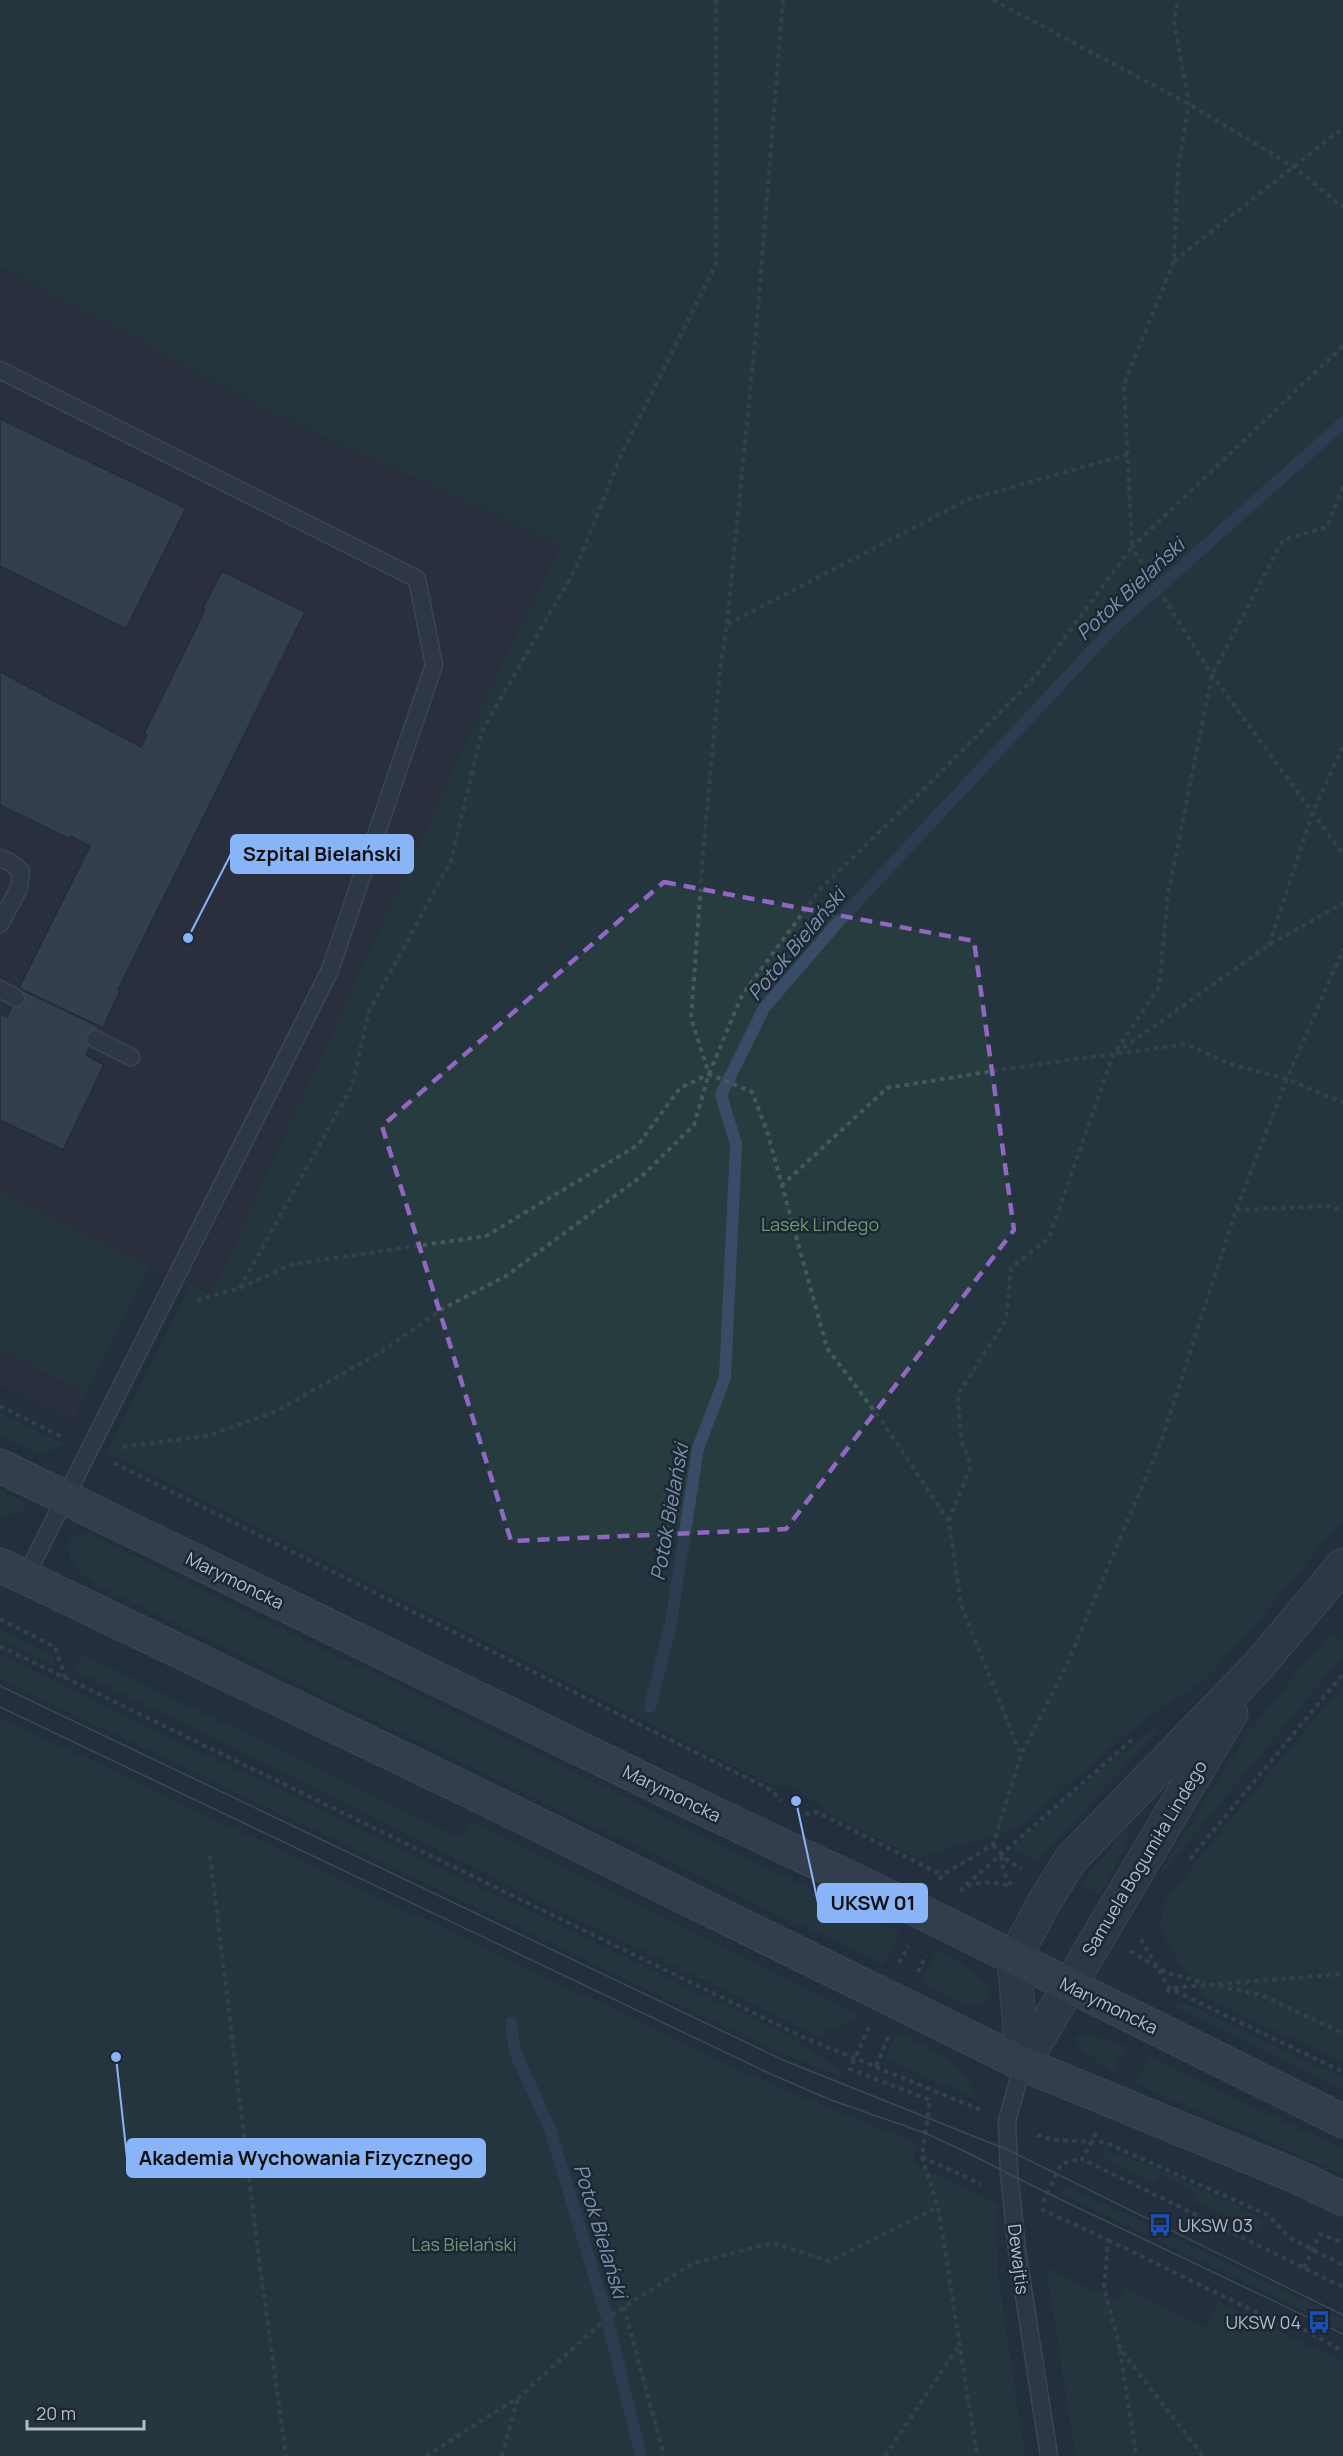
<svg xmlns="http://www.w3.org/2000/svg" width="1343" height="2456" font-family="Manrope,sans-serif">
	<rect width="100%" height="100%" fill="#242f3e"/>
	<!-- medical -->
	<path fill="#32303f" d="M0,0L562,544L527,610L211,1295L149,1266L73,1420L0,1386Z"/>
	<!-- green -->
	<path fill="#263c3f" d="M0,0H1343V1519L1265,1613L1205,1680L1143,1720L1016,1829L917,1858L824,1811C813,1798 791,1782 774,1786L107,1452L190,1285L211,1295L527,610L562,545L278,415L0,266Z
		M0,1192L149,1266L85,1393L0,1350Z
		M0,1413L64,1444C42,1461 21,1446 0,1436Z
		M0,1490L26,1503L25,1510L18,1514L0,1515Z
		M89,1534L899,1932L883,1965C621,1838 358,1714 96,1585C82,1575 64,1561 69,1541C75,1536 80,1534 89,1534Z
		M0,1629L54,1656L56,1668L0,1640Z
		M1330,1633L1343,1643V1656L1163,1872L1161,1871L1247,1734Z
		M82,1654L462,1839L471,1821L859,2016L817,2036L74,1670Z
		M0,1655L792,2038L842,2071L841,2076L779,2053L0,1679Z
		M1343,1685V2063L1205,1997L1176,1958L1160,1927L1165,1902L1180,1882Z
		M1171,1716L1037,1862L1012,1848L1099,1771Z
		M0,1717L766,2082L916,2143L913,2164L996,2204L998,2276L1025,2456H0Z
		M1123,1832L1127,1833L1129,1840L1100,1895L1082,1884Z
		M937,1951C959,1962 979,1971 990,1994L986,2001C967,2012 938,1991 920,1982Z
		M1177,2000L1343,2078V2089L1174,2007Z
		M897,2032C926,2047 969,2061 974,2098L889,2061L886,2058Z
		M1079,2036H1091L1126,2046L1112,2073L1084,2051L1075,2039Z
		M1150,2056L1343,2150V2175L1135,2083Z
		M1102,2149C1143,2161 1182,2179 1220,2198C1235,2205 1252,2211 1265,2223L1260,2233L1194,2201L1197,2193L1160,2175L1156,2183L1104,2159Z
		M1066,2185L1343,2319V2330L1062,2194Z
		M1046,2267L1119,2303L1126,2289L1204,2328L1218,2302L1343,2362V2456H1076Z"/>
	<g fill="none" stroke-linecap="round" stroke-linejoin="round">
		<!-- stream -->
		<path stroke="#394c67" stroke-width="12" d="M650,1707L671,1622L698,1448L725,1378L736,1144L721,1095L764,1008L839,921L1113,628L1343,423
			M511,2023L515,2052L550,2129L607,2318L641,2456"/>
	</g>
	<!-- building -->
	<path fill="#455162" stroke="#1f2835" stroke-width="1.5" d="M0,419L186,508L126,629L0,566Z
		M222,571L305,612L118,990L120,991L103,1028L19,988L90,846L70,836L69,839L0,805V672L141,747L147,735L144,734L205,610L203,608Z
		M20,989L99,1027L86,1055L104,1065L63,1150L0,1120V1014L7,1017Z"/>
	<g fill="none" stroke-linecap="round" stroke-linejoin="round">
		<!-- service casing -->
		<g stroke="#565f6c" stroke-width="19">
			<path id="service" d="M0,370L417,579L434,665L330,970L25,1578
				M0,858L10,862L21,871L19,888L0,924
				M0,989L16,998
				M95,1039L131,1057
				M1023,2064L1007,2121L1009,2173L1017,2250L1049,2456"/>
		</g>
		<!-- tertiary casing -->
		<g stroke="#565f6c" stroke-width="35">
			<path id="tertiary" d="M1023,2064L1014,1959L1043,1904L1071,1859L1259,1665L1343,1565
				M1023,2064L1231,1713"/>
		</g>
		<!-- secondary casing -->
		<g stroke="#565f6c" stroke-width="35">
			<path id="secondary" d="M0,1466L671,1793L942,1922L1343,2121
				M0,1565L474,1793L1023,2064L1298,2177L1343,2199"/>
		</g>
		<!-- path -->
		<path stroke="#44595c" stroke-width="4" stroke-dasharray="4.5 4.5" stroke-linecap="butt" d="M783,0L756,332L727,624L720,670L704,842L691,1018L709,1074L752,1092L767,1131L827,1348L882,1421L949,1522L961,1605L1021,1755
			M993,0L1189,104L1294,167L1343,207
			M1174,261L1343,128
			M1343,346L1132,547L1212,675L1343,854
			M728,624L967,500L1129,454
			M1269,945L1312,814L1343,746
			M1116,1053L1269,945L1343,903
			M781,1186L887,1088L1012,1068L1186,1044L1230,1064L1287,1079L1343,1103
			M1236,1210L1330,1206L1343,1211
			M240,1288L352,1086L369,1011L451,861L482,731L577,566L620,457L716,264V0
			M197,1300L240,1288L293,1264L486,1236L638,1145L680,1088L709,1074
			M0,1406L64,1438
			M123,1447L207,1436L277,1411L381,1352L442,1309L506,1276L643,1175L694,1125L709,1074L742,995L822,887L923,790L1036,676L1132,547L1124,384L1174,261L1178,168L1189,104L1174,21L1178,0
			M114,1463L773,1791L780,1801
			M949,1521L971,1465L961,1440L958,1394L1006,1320L1011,1268L1049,1238L1113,1055L1159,987L1168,894L1212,675L1283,540L1327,527L1343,486
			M0,1619L55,1647L65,1677
			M0,1646L805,2038L981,2110
			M805,1814L817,1812L942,1875
			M993,1845L1009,1862L1022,1869
			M210,1856L259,2259L286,2456
			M1001,1856L1004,1873L1011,1885
			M1190,1859L1343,1674
			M940,1880L942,1875L993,1845L1021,1755L1067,1664L1162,1439L1236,1210L1287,1079L1343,949
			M966,1885L1134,1738
			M960,1891C971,1880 997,1882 1011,1886
			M1141,1939L1169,1988L1343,2072
			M1130,1951L1167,1973L1205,1983
			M899,1963L908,1946
			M918,1972L926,1955
			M1219,1986L1261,1995L1343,2033
			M1167,1992L1169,1988L1343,1974
			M869,2027L850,2069L930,2100L922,2157L938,2207L977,2456
			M876,2066L888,2037
			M1096,2133L1082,2159L1343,2287
			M1037,2135L1053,2140L1104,2142L1268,2215L1290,2238L1343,2265
			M922,2157L981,2184
			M1043,2202L1061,2164L1082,2159
			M1041,2209L1108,2240L1104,2288L1120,2349L1203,2456
			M1108,2240L1278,2323C1303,2324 1321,2341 1343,2351
			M1304,2268L1320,2234L1343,2243
			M624,2307L664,2456
			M1120,2350L1136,2456
			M426,2456L519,2397L607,2318L693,2263L773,2243L829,2261L938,2207
			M502,2456L518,2397
			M885,2456L960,2344"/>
		<!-- service -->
		<use href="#service" stroke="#38414e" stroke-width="16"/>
		<!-- tertiary -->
		<use href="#tertiary" stroke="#38414e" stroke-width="33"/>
		<!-- secondary -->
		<use href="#secondary" stroke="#465061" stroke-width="33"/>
		<!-- tram -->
		<path stroke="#5a6575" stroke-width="1.5" d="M0,1686L783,2060L1008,2150L1343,2315
			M0,1707L773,2075L831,2100L925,2133L966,2152L1047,2193L1343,2334"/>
	</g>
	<!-- marked area -->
	<path d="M0 0H1343V2456H0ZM664,882L974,941L1014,1230L786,1529L511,1541L382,1126Z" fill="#242f3e" fill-opacity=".55" fill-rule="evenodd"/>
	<path fill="none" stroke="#9266c3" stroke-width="4.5" stroke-dasharray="12 8" stroke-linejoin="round" d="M664,882L974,941L1014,1230L786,1529L511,1541L382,1126Z"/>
	<!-- icons -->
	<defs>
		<g id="bus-bare" transform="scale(1.8)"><path d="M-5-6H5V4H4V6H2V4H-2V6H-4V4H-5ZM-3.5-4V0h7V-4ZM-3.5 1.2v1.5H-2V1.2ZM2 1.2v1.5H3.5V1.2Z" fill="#1a4fb4" stroke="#1d2633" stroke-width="2.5" paint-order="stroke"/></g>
	</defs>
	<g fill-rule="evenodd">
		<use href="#bus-bare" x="1160" y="2225"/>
		<use href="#bus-bare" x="1319" y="2322"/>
	</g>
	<g text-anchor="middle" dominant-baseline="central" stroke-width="5" stroke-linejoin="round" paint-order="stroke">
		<!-- park labels -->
		<g font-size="18" fill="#6b9a76" stroke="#1d2633">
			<text x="820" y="1224">Lasek Lindego</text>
			<text x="464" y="2244">Las Bielański</text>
		</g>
		<!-- street labels -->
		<g font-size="18" fill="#b4bcc9" stroke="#1d2633">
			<text transform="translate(235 1580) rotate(26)">Marymoncka</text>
			<text transform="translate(672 1793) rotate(26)">Marymoncka</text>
			<text transform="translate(1144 1858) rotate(-59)">Samuela Bogumiła Lindego</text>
			<text transform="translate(1109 2005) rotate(26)">Marymoncka</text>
			<text transform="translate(1019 2259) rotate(83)">Dewajtis</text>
		</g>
		<!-- poi labels -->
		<g font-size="18" fill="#b4bcc9" stroke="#1d2633" text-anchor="start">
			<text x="1178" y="2225">UKSW 03</text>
			<text x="1301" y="2322" text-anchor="end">UKSW 04</text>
		</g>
		<!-- water labels -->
		<g font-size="20" font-style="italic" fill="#7c92b1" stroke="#1d2633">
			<text transform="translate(1130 589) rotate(-43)">Potok Bielański</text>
			<text transform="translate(796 944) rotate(-50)">Potok Bielański</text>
			<text transform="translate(669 1512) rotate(-80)">Potok Bielański</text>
			<text transform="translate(601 2231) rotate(73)">Potok Bielański</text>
		</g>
	</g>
	<!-- callouts -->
	<path fill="none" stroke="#8ab4f8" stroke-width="2" d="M188 938L231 854M796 1801L818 1903M116 2057L127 2158"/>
	<g fill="#8ab4f8" stroke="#1d2633" stroke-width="2">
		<circle cx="188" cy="938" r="6"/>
		<circle cx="796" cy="1801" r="6"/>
		<circle cx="116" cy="2057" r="6"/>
	</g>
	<g fill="#8ab4f8" stroke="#8ab4f8" stroke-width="2">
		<rect x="231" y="835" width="182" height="38" rx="6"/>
		<rect x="818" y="1884" width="109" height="38" rx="6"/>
		<rect x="127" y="2139" width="358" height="38" rx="6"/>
	</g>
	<g font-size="20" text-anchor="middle" font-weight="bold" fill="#111">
		<text x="322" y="861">Szpital Bielański</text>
		<text x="873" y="1910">UKSW 01</text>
		<text x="306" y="2165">Akademia Wychowania Fizycznego</text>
	</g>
	<!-- scale -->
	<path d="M27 2420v9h117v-9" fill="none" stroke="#b4bcc9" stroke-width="3"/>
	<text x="36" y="2420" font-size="18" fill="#b4bcc9" stroke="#1d2633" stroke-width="4.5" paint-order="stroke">20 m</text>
</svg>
